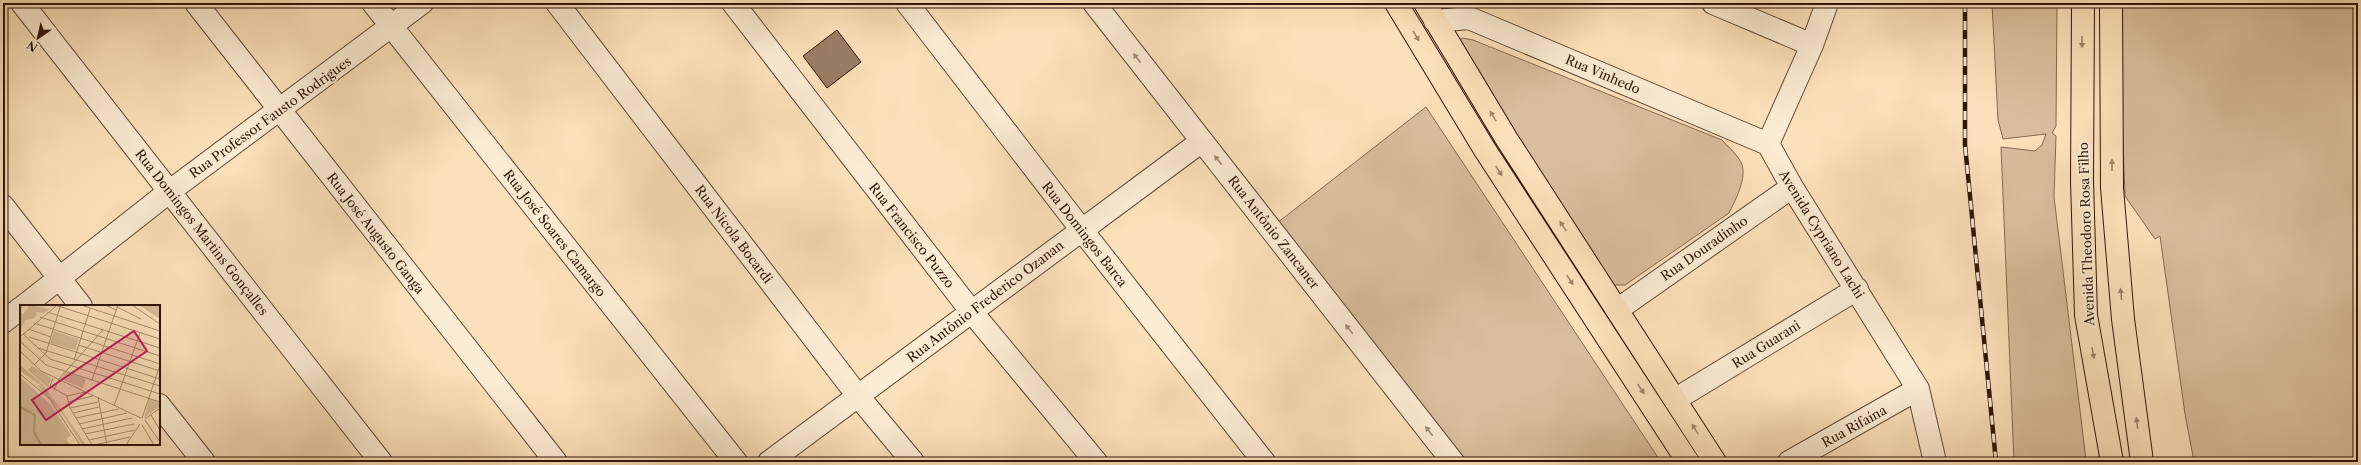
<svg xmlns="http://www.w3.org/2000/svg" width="2361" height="465" font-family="'Libre Caslon Text',serif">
	<rect width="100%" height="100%" fill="#fbe1bb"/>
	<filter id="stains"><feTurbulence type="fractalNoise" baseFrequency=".005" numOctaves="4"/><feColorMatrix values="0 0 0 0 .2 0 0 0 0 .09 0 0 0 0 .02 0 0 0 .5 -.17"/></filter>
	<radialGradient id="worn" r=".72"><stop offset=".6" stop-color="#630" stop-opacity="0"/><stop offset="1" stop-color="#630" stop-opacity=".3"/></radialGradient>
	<!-- green -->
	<path fill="#d8be9c" stroke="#836a52" d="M1992,3H2057L2056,126L2052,133L2056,136L2054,197L2086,460L2071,462H2014L2001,147L2035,151L2042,145L2046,134L2003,139L1998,120Z
		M2118,3H2358V462H2194L2185,414L2160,236L2155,239L2125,196Z
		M1462,38L1473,40L1722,140C1727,146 1735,152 1739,159C1750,173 1736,199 1729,213L1625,285H1613L1458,44Z
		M1426,107L1661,462H1467L1277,223Z"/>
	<!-- building -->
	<path fill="#997f65" stroke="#2e1507" d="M837,30L861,62L827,88L803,56Z"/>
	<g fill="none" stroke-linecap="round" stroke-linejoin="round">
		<!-- minor casing -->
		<g stroke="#614834" stroke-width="24">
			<path id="minor" d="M22,3L381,462
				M196,3L556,462
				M373,3L736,462
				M557,3L858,396L913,462
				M733,3L971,311L1096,462
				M907,3L1081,229L1264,462
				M1094,3L1453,462
				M1713,3L1812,45
				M1827,3L1812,45L1768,144L1792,187L1918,389L1935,462
				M1435,21L1469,18L1768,144
				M3,206L81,306
				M24,306L170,191L422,3
				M1617,310L1792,187
				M3,322L21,308
				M1676,399L1857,289
				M159,405L204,462
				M769,462L1202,141
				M1789,462L1918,389"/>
		</g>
		<!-- major casing -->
		<g stroke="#2e1507" stroke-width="24">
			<path id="major" d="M1396,3L1485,150L1688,462
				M1425,3L1506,138L1715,462
				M2083,3L2082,181L2086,315L2112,462
				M2111,3L2112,188L2123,319L2142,462"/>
		</g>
		<!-- minor -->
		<use href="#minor" stroke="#fcecd3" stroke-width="22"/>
		<!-- major -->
		<use href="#major" stroke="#fbe1bb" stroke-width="22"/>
		<!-- rail casing -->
		<g stroke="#2e1507" stroke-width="4.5">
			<path id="rail" d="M1965,3V145L1996,462"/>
		</g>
		<!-- rail -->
		<use href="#rail" stroke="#fcecd3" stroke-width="3" stroke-dasharray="9" stroke-linecap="butt"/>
	</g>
	<!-- one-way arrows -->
	<defs><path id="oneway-solid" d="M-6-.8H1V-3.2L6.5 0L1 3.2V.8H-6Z"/></defs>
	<g fill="#9f856a">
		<use href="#oneway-solid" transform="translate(1416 36) rotate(59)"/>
		<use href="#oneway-solid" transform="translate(2082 42) rotate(90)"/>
		<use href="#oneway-solid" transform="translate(1493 116) rotate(-121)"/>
		<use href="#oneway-solid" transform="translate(2112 165) rotate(-90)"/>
		<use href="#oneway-solid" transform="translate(1499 171) rotate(57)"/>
		<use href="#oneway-solid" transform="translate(1563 226) rotate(-123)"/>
		<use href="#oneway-solid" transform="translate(1570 280) rotate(57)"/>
		<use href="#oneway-solid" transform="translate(2121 294) rotate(-95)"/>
		<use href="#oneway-solid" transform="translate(2093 353) rotate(80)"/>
		<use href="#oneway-solid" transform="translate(1641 389) rotate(57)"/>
		<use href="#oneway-solid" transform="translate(2137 423) rotate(-97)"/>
		<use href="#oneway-solid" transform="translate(1695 429) rotate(-122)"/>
	</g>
	<g fill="#9f8b77">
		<use href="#oneway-solid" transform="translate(1137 58) rotate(-128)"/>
		<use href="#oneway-solid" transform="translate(1218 160) rotate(-128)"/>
		<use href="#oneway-solid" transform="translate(1349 329) rotate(-128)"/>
		<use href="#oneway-solid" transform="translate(1429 431) rotate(-128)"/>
	</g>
	<g text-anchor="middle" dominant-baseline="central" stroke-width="4" stroke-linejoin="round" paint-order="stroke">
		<!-- street labels -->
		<g font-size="13" fill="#2e1507" stroke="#fcecd3">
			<text transform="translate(1603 74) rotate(23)">Rua Vinhedo</text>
			<text transform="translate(270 117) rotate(-36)">Rua Professor Fausto Rodrigues</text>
			<text transform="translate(202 232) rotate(52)">Rua Domingos Martins Gonçalles</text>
			<text transform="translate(1274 232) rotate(52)">Rua Antônio Zancaner</text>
			<text transform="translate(376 233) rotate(52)">Rua José Augusto Ganga</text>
			<text transform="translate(555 233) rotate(52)">Rua José Soares Camargo</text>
			<text transform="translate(734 234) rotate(53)">Rua Nicola Bocardi</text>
			<text transform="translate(1085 234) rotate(52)">Rua Domingos Barca</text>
			<text transform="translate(1822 234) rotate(58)">Avenida Cypriano Lachi</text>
			<text transform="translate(2086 234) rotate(-92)">Avenida Theodoro Rosa Filho</text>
			<text transform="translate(912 235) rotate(52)">Rua Francisco Puzzo</text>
			<text transform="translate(1704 248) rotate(-35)">Rua Douradinho</text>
			<text transform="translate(985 301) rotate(-37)">Rua Antônio Frederico Ozanan</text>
			<text transform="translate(1766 344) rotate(-32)">Rua Guarani</text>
			<text transform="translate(1854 426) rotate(-29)">Rua Rifaína</text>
		</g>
	</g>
	<!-- overview -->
	<g transform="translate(20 305)">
		<rect width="140" height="140" fill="#fbe1bb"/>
		<path d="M0,0H4L0,7L3,9L6,5L10,7L7,5L9,0L30,4L24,8L16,7L17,9L13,14L6,15L0,24ZM119,0H140V15V14ZM34,26L59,34L55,45L30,38ZM0,60L18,75L27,84L25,86L27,85L66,140H62L44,111L17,80L23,82L0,66ZM12,61L31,73L28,83L8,65ZM46,67L66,74L63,83L41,74ZM0,72L30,99L51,130L46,134L50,140H0ZM129,94L140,98V101L124,113Z" fill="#d8be9c"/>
		<path fill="none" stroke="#b59c7e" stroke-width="2" d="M0,102L15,110L14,127L21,140"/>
		<path fill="none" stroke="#a98f73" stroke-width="1" d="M35,0L140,34M61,0L140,26M85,0L96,5M112,0L140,19M97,2L121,14M27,7L140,43M20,12L140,51M14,18L140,59M8,24L31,32M3,29L30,54L140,89M0,32L36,1M9,32L140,74M0,36L26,60L140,97M58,40L140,66M18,43L140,81M0,46L21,66L121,113M54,55L70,4M14,60L26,48L40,2M0,69L29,93L60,140M33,73L30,81L47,91L50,103L72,140M72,75L98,0M34,85L39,74L83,25M47,91L65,87M78,92L87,140M48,97L73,91M94,101L120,28M50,103L78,97M53,108L79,102M131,110L140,125M56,113L99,104M122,113L140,60M125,114L140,103M125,115L140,137M59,119L107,108M122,120L134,140M62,124L112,113M65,129L114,119M69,135L115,125M74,140L110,132M106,140L120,119"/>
		<path fill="#c2185b" fill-opacity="0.15" stroke="#c2185b" stroke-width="2" d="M114,26L127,46L26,115L12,95Z"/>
		<rect width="140" height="140" fill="none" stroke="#2e1507" stroke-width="2"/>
	</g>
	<!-- margin -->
	<rect width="2361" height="465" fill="none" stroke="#fbe1bb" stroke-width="16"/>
	<rect x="4" y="4" width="2353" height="457" fill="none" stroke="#2e1507" stroke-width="2"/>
	<rect x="8" y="8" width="2345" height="449" fill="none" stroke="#2e1507"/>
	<!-- north arrow -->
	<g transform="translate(38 38) rotate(214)" stroke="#fcecd3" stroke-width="3" paint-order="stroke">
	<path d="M0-3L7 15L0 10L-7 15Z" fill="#2e1507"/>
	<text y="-6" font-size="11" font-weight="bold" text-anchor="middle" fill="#2e1507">N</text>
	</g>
	<rect width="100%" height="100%" filter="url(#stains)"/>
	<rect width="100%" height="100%" fill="url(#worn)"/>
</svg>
